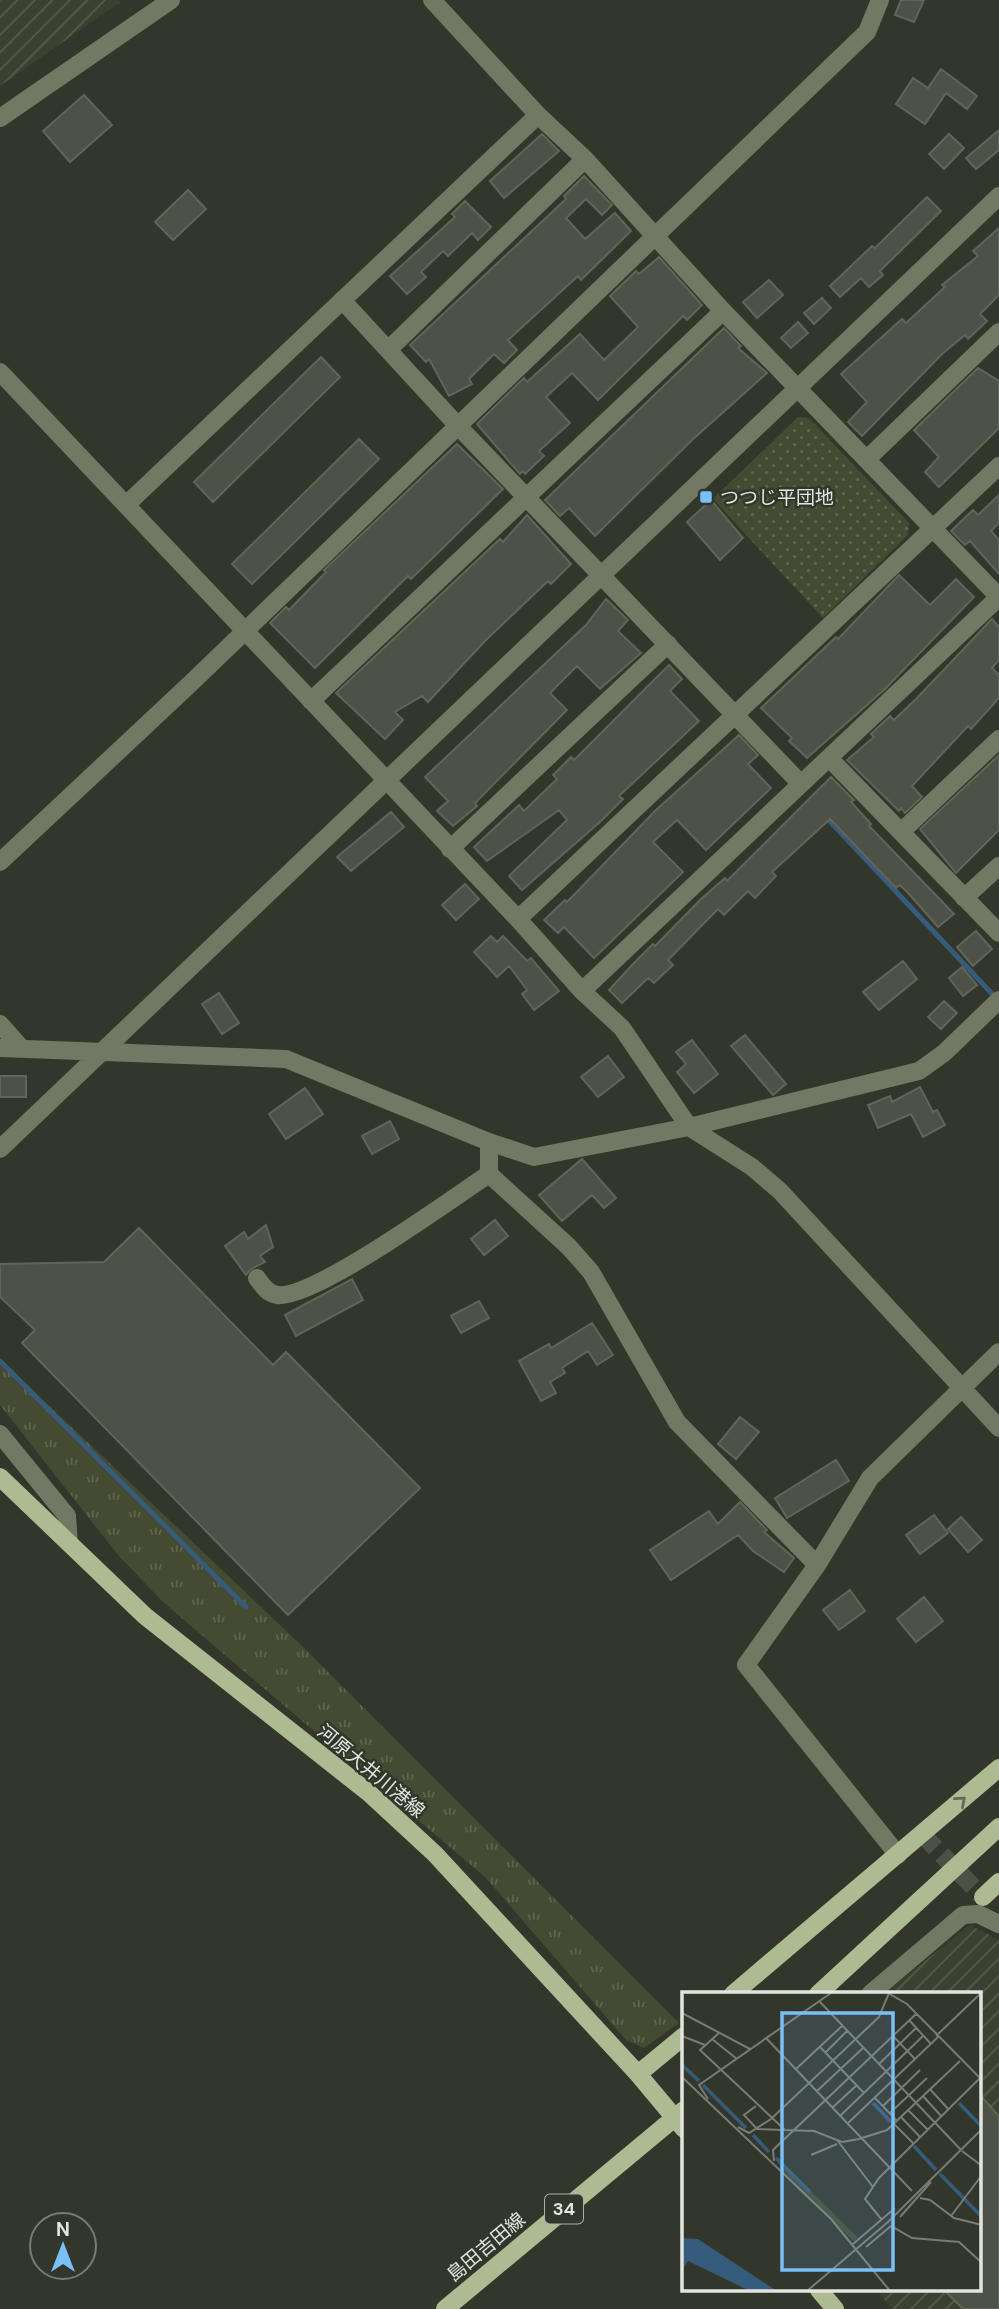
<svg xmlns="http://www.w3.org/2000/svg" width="999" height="2309" font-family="'DM Sans','Noto Sans JP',sans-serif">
	<defs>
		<pattern id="industrial-furrows" width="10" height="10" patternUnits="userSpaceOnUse" patternTransform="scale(1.75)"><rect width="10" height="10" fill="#3b4030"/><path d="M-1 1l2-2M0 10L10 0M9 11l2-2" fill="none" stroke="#575b4e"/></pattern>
		<pattern id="grass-tufts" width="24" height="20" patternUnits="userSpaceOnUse" patternTransform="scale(1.75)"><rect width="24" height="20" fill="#444b32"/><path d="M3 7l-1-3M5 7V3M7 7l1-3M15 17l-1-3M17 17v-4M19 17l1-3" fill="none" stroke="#5f654f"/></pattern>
		<pattern id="park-dots" width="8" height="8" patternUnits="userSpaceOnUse" patternTransform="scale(1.75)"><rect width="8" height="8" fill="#444b32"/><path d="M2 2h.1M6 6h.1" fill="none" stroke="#5f654f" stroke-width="1.8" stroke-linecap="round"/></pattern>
	</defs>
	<rect width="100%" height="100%" fill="#33362b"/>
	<!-- industrial -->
	<path fill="url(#industrial-furrows)" d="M0,0H117L120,2L0,86Z
		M970,1925L999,1940V2309H892L876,2290H980V1994H884Z"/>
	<!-- grass -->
	<path fill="url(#grass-tufts)" d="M0,1359L302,1646L679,2023L644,2048L626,2040L486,1878L163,1602L118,1555L0,1405Z"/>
	<!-- park -->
	<path fill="url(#park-dots)" d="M798,417L809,418L909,523L908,535L823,618L713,499Z"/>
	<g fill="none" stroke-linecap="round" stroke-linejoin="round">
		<!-- stream -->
		<path stroke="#365c7b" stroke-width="5" d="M825,816L996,998
			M0,1361L246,1607"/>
	</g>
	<!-- building -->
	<path fill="#4e5146" stroke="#616559" stroke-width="2" d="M901,0H924L914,22L895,15Z
		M941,69L977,96L967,109L946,93L925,124L896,104L913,78L928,88Z
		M84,95L112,125L70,162L43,131Z
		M999,130V150L976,169L966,158Z
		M542,134L559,151L504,198L490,181Z
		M949,134L964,148L944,169L929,154Z
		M584,176L612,205L602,215L586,199L566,218L585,239L615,213L631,231L581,280L578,276L508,340L517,350L504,363L494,354L469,379L472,384L449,396L429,359L426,362L410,345L566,199L564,196Z
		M188,190L206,209L173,240L155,222Z
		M927,197L941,211L880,271L883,275L869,287L861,278L840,297L830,286L872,246L875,248Z
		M465,201L491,227L478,240L472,233L448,256L443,251L421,272L426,277L407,294L390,276L455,217L452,214Z
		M999,228V295L980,314L987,321L968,339L965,335L942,354L862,436L848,422L867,402L841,374L902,319L906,323L945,287L942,285L978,256L973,251Z
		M659,257L702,305L687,320L683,316L598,400L572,373L546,397L570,423L539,451L544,456L525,474L523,471L520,474L477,424L524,378L527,382L580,334L604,360L638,327L610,296L636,271L639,274Z
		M769,280L783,295L757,318L743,302Z
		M822,298L831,308L814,324L804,313Z
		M798,322L808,333L791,348L781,338Z
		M724,328L741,346L738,348L767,373L691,441L595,536L569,508L560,516L545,500Z
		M321,357L340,377L213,502L194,482Z
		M978,368L999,381V428L939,487L925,472L939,457L914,430Z
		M359,439L379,459L252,584L232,564Z
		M457,444L503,489L411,579L408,576L315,668L270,623L286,607L289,610L326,572L324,570Z
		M999,495V523L991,531L999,540V574L970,541L965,545L951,531L973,510L978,515Z
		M711,500L743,538L720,560L687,522Z
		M527,515L571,564L551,584L548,581L485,641L428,702L422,696L395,712L403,720L385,739L336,693L500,539L503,542Z
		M899,575L930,605L956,579L974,597L885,689L807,758L789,741L792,738L761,708L836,637L838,639Z
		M606,599L628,620L618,631L641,653L600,689L577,666L550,693L567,710L475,803L477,806L453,826L437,811L448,801L425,777L586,625Z
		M992,619L999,627V660L992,668L999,675V698L971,729L968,726L912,786L922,797L905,813L901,808L899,811L847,760L874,737L871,734L890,716L894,720L917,698Z
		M669,665L682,679L670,691L699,721L619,796L623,799L601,821L522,890L509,876L567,820L559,810L487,861L474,847L519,805L524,811L557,779L553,775L571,757L574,760Z
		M739,735L758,755L748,764L771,788L706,850L677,820L653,842L683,872L594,958L564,927L558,933L544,920L565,900L567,902L656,810Z
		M999,755V830L956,873L920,829Z
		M831,777L854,800L851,802L871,824L869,826L954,914L938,927L909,894L900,885L896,888L830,819L772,872L776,876L755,898L748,891L724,915L718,909L668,960L673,965L654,983L648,978L622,1003L609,990L634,963L653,944L655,946L701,899L725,878L727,881Z
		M391,812L404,827L351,871L337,857Z
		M465,884L479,899L456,920L442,905Z
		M976,931L992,949L973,966L957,947Z
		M491,936L497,942L503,936L527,961L531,958L559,991L534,1010L522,994L527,990L509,966L497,977L474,952Z
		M903,961L917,979L879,1010L863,992Z
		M962,967L977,985L963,996L949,978Z
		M219,993L239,1023L222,1034L202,1004Z
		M944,1001L957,1013L941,1029L928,1017Z
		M745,1035L786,1084L773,1095L731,1046Z
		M692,1040L718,1074L694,1093L677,1072L686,1064L676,1052Z
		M608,1056L624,1077L598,1097L581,1077Z
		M0,1076H26V1097H0Z
		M920,1087L933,1112L937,1110L945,1125L923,1137L911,1114L878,1128L868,1105L890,1096L892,1102Z
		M305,1088L323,1114L286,1139L269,1114Z
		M390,1121L399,1139L372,1154L362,1136Z
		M582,1159L616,1198L604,1208L592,1195L562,1221L539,1195Z
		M495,1220L508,1236L484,1255L471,1239Z
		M266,1225L273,1247L260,1256L265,1262L251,1269L246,1275L225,1246L244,1232L248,1239Z
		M139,1228L273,1365L286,1352L420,1488L288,1615L22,1343L35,1330L0,1297V1264L104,1262Z
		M352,1279L363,1300L296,1336L285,1315Z
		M479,1301L489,1318L461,1333L451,1316Z
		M592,1323L613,1355L597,1365L588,1351L562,1368L565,1373L550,1382L556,1393L541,1401L519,1361L549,1344L551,1348Z
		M740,1417L759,1432L736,1459L718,1444Z
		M836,1460L849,1481L787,1518L775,1498Z
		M740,1502L767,1530L764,1532L794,1558L784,1572L753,1551L738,1535L671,1580L650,1550L709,1511L718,1524Z
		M934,1515L948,1533L920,1554L906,1535Z
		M961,1517L982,1540L968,1552L948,1529Z
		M850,1590L865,1611L839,1630L823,1610Z
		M924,1597L943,1621L916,1642L897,1619Z
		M980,2095L999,2116V2309H963L944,2290H980Z"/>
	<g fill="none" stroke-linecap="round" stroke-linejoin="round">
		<!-- major-tunnel -->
		<path stroke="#4d5046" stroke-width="18" stroke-dasharray="18 9" stroke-linecap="butt" d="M923,1835L983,1897"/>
		<!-- minor -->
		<path stroke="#727864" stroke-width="18" d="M432,0L538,115L585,159L723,311L999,597
			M0,118L171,0
			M342,300L458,426L801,784
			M389,349L585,159
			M0,372L518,919L582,991L622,1028L689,1127L752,1167L780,1191L999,1428
			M867,459L999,332
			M127,504L538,115
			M311,701L723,311
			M829,758L999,933
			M901,832L999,739
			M450,849L668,644
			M0,862L190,684L867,32L880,0
			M964,898L999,866
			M518,919L999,466
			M582,991L999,597
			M0,1024L22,1049
			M0,1048L286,1059L489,1142L534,1157L689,1127L919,1071L944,1053L999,1000
			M489,1142V1174L569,1247L591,1272L677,1422L817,1565
			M0,1149L999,196
			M257,1278C263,1286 267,1293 277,1295C313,1300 453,1198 489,1174
			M0,1434L67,1516L69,1543
			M898,1855L746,1665L817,1565L870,1478L999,1352
			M870,1994L963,1915L978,1914L999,1924"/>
		<!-- major -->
		<path stroke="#aeba92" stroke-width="18" d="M0,1477L145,1616L369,1793L435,1854L638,2074L684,2129
			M983,1897L999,1882
			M733,1994L999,1768
			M818,1994L999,1827
			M638,2074L684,2036
			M819,2290L835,2309"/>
		<!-- major-bridge -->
		<path stroke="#aeba92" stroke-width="18" d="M445,2309L684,2110"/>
	</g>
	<!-- one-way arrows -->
	<defs><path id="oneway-chevron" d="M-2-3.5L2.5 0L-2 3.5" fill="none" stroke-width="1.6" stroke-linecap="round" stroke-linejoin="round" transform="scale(1.75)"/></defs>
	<use stroke="#646b54" href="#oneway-chevron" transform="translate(961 1801) rotate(-41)"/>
	<!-- markers -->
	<rect fill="#79bff8" stroke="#33362b" stroke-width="2.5" x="699" y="490" width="14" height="14" rx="3.5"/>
	<g text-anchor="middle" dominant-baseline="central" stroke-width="5" stroke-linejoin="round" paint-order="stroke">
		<!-- shield labels -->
		<rect fill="#33362b" stroke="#aeb0a9" stroke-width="2" x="545" y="2194.5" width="38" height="29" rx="5"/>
		<g font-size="18" font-weight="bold" fill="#e3e5df">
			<text x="564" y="2209">34</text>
		</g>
		<!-- poi labels -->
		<g font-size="19" fill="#e3e5df" stroke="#33362b" text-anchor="start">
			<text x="720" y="497">つつじ平団地</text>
		</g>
		<!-- street labels -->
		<g font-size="19" fill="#e3e5df" stroke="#33362b">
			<text transform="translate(371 1771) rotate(40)">河原大井川港線</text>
			<text transform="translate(486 2247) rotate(-40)">島田吉田線</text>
		</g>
	</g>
	<!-- overview -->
	<g transform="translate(682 1992)">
		<rect width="299" height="299" fill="#33362b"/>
		<path d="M90,163L134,204L176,246L172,249L118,200Z" fill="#444b32"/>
		<path d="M0,246L16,247L95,299H68L6,269L0,278Z" fill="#365c7b"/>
		<path fill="none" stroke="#365c7b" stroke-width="3.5" d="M0,73L17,89M21,93L64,136M191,111L209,130M277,111L298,133M71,143L87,160M232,154L254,178M94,166L128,200M258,182L300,225"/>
		<path fill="none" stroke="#797c73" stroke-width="2" d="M206,1L225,12L300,88M138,10L279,158M0,21L68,57M227,28L249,52M37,41L18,58L103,138M0,44L23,53M211,44L233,67M254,44L299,1M84,46L230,199M30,47L55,67M138,55L182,101M144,60L165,39M197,72L234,36M114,77L160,34M0,85L149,227L208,299M248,97L267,118M135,99L181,56M241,104L260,125M193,106L215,129M26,107L17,93L149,1M74,114L62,123L75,137L132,139L160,150L177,147L205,138L278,69M201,114L238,78M150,116L175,93M226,118L246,138M208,121L245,86M158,124L241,44M219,125L238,145M165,132L256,45M212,132L232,152M56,135L67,141L89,127L197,25L207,1M155,148L191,195M280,159L300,174M129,163L155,152M92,169L91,158L234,22M238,206L248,208L272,226L300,233M269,224L300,183M218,225L249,190M200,228L183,207L197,186L300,84M171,252L213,216M184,255L209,234L230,246L277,250L300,271M125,299L206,230L300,137"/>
		<path fill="#79bff8" fill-opacity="0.15" stroke="#79bff8" stroke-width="3.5" d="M100,21H211V278H100Z"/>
		<rect width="299" height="299" fill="none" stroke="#e3e5df" stroke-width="3.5"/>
	</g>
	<!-- north arrow -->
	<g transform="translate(63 2246)"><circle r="33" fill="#33362b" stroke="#797c73" stroke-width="2"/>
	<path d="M0-5L12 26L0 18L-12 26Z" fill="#79bff8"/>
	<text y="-10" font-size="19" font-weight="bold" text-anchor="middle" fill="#e3e5df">N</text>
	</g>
</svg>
